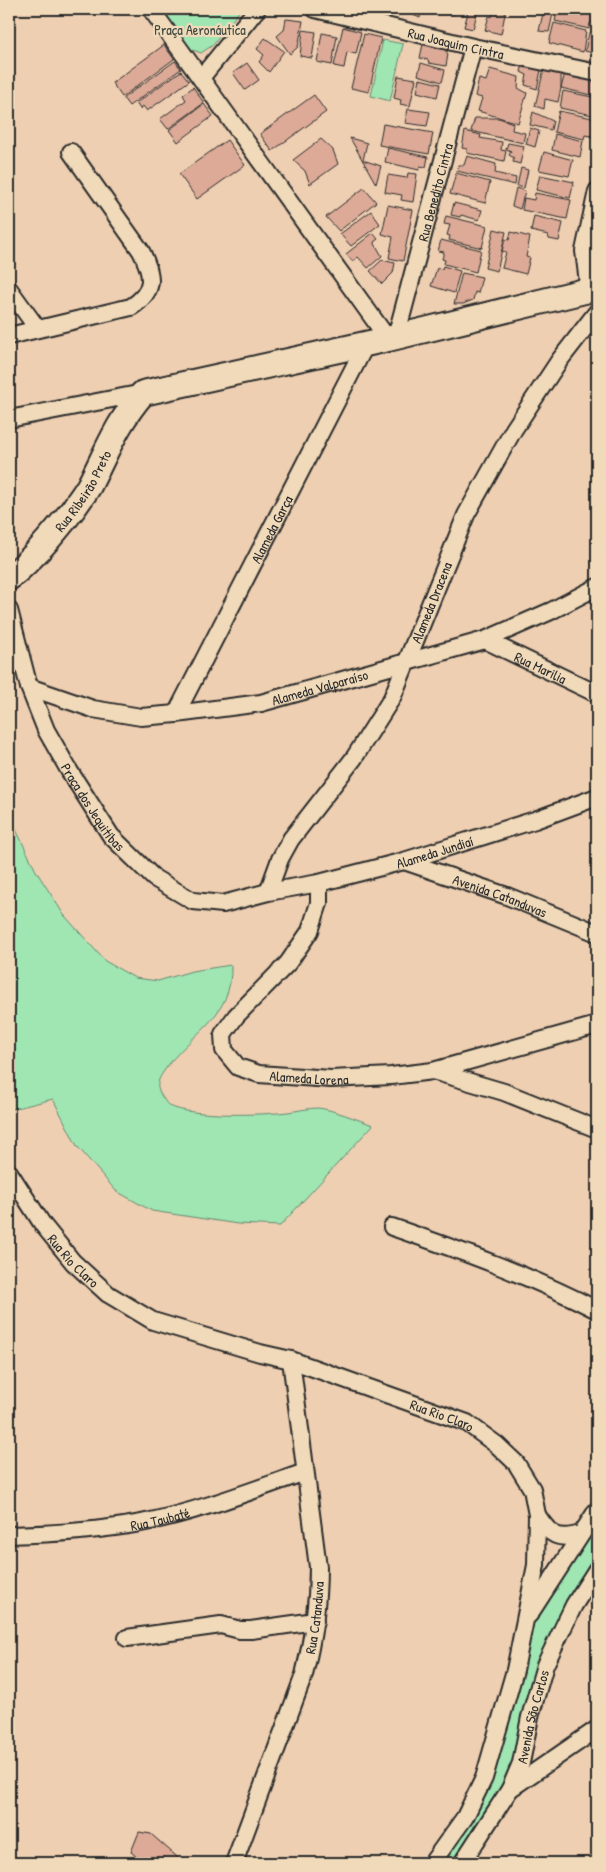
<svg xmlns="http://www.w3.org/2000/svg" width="606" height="1872" font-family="'Patrick Hand',sans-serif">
	<rect width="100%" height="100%" fill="#eecfb2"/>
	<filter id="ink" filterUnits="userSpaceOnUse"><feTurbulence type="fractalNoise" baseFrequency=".02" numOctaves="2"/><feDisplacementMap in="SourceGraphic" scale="10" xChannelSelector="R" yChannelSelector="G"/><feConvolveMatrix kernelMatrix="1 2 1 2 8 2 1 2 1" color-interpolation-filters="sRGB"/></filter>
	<g filter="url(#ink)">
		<!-- green -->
		<path fill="#9fe6b3" stroke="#65886f" d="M161,9H241L213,45L201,53L188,48Z
			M383,40L403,44L390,101L371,96Z
			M9,815L36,871L64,915L105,961L135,978L158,981L192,971L231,965C233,1019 190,1032 164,1071C157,1081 155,1087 163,1098C165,1101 167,1105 170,1106C189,1117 264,1115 288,1112C297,1111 308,1108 318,1108C331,1109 359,1120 373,1125L280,1226L238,1224L152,1211L116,1191L77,1146L53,1099L9,1110Z
			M597,1510V1569L545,1665L521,1763L462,1863H432L465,1817L524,1623Z"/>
		<!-- building -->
		<path fill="#dcaa97" stroke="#2b2b2b" d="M406,9H421L420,18L406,12Z
			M427,9H441L440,13Z
			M446,9H456L455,14L445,12Z
			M469,9H478L473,29L464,27Z
			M493,9H506L501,34L485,30L489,16L492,17Z
			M544,9H554L549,32L539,31Z
			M558,9H587L597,12L596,20L590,23L589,29L555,21Z
			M286,19L303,21L298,47L290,54L277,36L284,30Z
			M554,23L586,31L583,52L549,43Z
			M343,27L361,32L356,54L347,52L344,68L334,66Z
			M303,30L316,32L312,58L300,56Z
			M322,33L337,36L332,65L317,62Z
			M589,33L597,34V54L585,51Z
			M364,34L381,38L369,92L351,88Z
			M265,38L284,51L269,72L259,62L264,55L257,49Z
			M423,44L442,47L448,54L446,66L429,63L428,60L420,58Z
			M164,45L174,59L122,97L112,83Z
			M175,61L181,69L129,106L123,98Z
			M247,63L259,80L245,90L233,73Z
			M421,63L445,70L442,82L418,75Z
			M523,64L541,70L537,89L525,85L527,75L521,72Z
			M490,69L519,77L518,88L527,93L518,123L478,111L482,98L475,96L479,79L486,81Z
			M544,69L561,75V88L558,102L545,99L544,109L535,106Z
			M181,71L189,81L147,111L143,106L140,109L136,103Z
			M565,73L597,80L595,96L561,88Z
			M398,76L416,79L410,106L400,104L401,100L394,98Z
			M420,79L440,84L437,97L417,92Z
			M193,87L204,103L168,129L160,119L186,100L183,95Z
			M563,91L597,98V116L560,108Z
			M314,95L326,112L272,151L260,134Z
			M204,104L213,116L178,142L169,130Z
			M408,109L430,112L427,126L405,123Z
			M559,111L597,119L594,137L585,135L584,139L554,132Z
			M533,112L553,121L551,130L530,125Z
			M475,118H499L513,123L512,130L525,133L523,143L471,131Z
			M383,124L433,133L429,154L379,145Z
			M530,128L539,131L535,147L526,144Z
			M465,131L481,135L480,138L502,142L501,150L506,151L504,161L467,153V149L462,148Z
			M555,134L583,141L580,157L552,150Z
			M350,138L367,143L363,160L381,166L376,184Z
			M321,139L333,150L338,164L310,184L305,171L293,160Z
			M227,140L245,165L197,199L179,174Z
			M508,143L524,146L520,164L513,162L514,158L509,155L511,151L506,149Z
			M388,148L428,157L426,167L420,166L419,170L385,162Z
			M544,152L573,160L569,176L539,170Z
			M467,156L496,164L495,173L516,178L515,185L457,171L459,165H464Z
			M521,168L528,170L524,188L517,186Z
			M408,173L417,174L413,202L401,200L402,195L385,192L388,175L407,178Z
			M456,173L490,182L485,203L450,194Z
			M540,175L574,182L570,198L536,190Z
			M364,188L376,202L339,231L326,217Z
			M516,188L525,191L520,209L512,206Z
			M535,193L571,200L567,219L522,210L524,198L534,200Z
			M454,203L482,210L479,220L461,215L460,217L451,215Z
			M388,205L413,210L403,261L389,258L393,237L382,234Z
			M371,211L380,224L351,246L340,234Z
			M446,216L487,226L482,248L449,240L450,236L447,235L450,225L444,224Z
			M534,216L563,223L559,241L549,239L548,235L531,231Z
			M494,229L506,232L497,271L485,268Z
			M511,232L530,237L526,257L530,258L526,274L502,268L506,252L502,251L505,239L509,240Z
			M373,233L378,239L374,242L382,256L368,268L358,257L353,262L346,254Z
			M441,240L481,250L476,272L444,264L445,260L442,259L444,252L438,251Z
			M382,260L395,263L393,273L382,284L370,271Z
			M443,266L460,271L454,293L431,286L437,268L442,269Z
			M462,273L482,277L478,293L475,292L473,300L463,304H454Z
			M139,1832L151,1834L184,1863H144L131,1852Z"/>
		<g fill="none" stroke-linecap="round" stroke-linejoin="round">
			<!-- street casing -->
			<g stroke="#2b2b2b" stroke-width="20">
				<g id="street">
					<path d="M151,9L388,339"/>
					<path id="s1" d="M315,9L473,47L597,73"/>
					<path d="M201,78L257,9"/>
					<path d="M9,289L37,328"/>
					<path d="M589,290L584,251L597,191"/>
					<path d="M9,336L131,307C156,291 153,275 141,251L71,152"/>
					<path id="s2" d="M396,337L473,47"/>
					<path d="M9,419L143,393"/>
					<path id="s3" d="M9,610L29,687L46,730L70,772L111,836L154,878L193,901L223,904L268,892L319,883L404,861L535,820L597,797"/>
					<path id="s4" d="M485,640L597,694"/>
					<path id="s5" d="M29,687L93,709L141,717L176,714L261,703L485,640L551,611L597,587"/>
					<path id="s6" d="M176,714L366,344"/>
					<path id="s7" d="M404,861L507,896L597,933"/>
					<path id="s8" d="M319,883V903L310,931L288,963L236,1016L223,1034L224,1050L238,1067L259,1074L331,1079L391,1076L433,1071L597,1025"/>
					<path id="s9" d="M268,892L280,859L291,839L354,758L392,698L466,515L514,429L559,361L597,312"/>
					<path d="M433,1071L504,1092L597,1129"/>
					<path id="s10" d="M9,1172L43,1225L73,1262L108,1294L153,1321L260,1353L291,1360L467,1423L497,1445L516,1463L532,1489L537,1515L536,1565L515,1670L484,1778L465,1817L432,1863"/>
					<path d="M392,1227C462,1251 531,1276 597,1310"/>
					<path d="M537,1515C550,1535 557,1541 581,1534"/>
					<path id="s11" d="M9,1535C53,1534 97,1531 141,1523C197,1512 251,1491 305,1472"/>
					<path d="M529,1615L597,1510"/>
					<path d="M127,1638L221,1625L240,1630H251L315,1621"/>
					<path d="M510,1789L597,1729"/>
					<path id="s12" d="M234,1863L304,1675C313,1639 318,1604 318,1567L291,1360"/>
					<path id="s13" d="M462,1863L510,1789L521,1763L530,1717L545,1665L574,1605L597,1569"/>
				</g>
			</g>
			<!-- secondary casing -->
			<g stroke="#2b2b2b" stroke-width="28">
				<g id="secondary">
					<path id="s14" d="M9,578C34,558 54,534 74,508C79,500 85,493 89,486C107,451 117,423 143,393L388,339L597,288"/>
				</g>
			</g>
			<!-- street -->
			<use href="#street" stroke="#f0dab9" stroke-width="16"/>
			<!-- secondary -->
			<use href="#secondary" stroke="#f0dab9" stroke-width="24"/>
		</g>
	</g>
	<g text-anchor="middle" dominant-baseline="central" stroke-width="4.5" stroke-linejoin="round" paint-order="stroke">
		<!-- park labels -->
		<g font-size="14" fill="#3c473f" stroke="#f0dab9">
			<text x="200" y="29">Praça Aeronáutica</text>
		</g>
		<!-- street labels -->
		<g font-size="14" fill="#2b2b2b" stroke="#f0dab9">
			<text stroke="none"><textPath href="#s1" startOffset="145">Rua Joaquim Cintra</textPath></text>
			<text stroke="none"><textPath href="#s2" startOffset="150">Rua Benedito Cintra</textPath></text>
			<text stroke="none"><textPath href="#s14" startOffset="115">Rua Ribeirão Preto</textPath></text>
			<text stroke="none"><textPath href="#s6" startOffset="208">Alameda Garça</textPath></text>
			<text stroke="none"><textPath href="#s9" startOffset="335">Alameda Dracena</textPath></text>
			<text stroke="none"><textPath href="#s4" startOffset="62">Rua Marilia</textPath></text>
			<text stroke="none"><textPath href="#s5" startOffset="298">Alameda Valparaíso</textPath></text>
			<text stroke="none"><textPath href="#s3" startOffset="216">Praça dos Jequitibas</textPath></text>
			<text stroke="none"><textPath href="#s3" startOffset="604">Alameda Jundiaí</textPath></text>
			<text stroke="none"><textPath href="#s7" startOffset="102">Avenida Catanduvas</textPath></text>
			<text stroke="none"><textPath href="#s8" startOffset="295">Alameda Lorena</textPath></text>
			<text stroke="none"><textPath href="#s10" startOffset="110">Rua Rio Claro</textPath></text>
			<text stroke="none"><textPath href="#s10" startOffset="515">Rua Rio Claro</textPath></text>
			<text stroke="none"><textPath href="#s11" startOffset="152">Rua Taubaté</textPath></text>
			<text stroke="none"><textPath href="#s12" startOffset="259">Rua Catanduva</textPath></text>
			<text stroke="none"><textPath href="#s13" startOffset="164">Avenida São Carlos</textPath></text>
		</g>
	</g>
	<!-- margin -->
	<rect width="606" height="1872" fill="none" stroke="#f0dab9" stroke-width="30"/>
	<rect x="15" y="15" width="576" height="1842" fill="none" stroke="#2b2b2b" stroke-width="2" filter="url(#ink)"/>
</svg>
